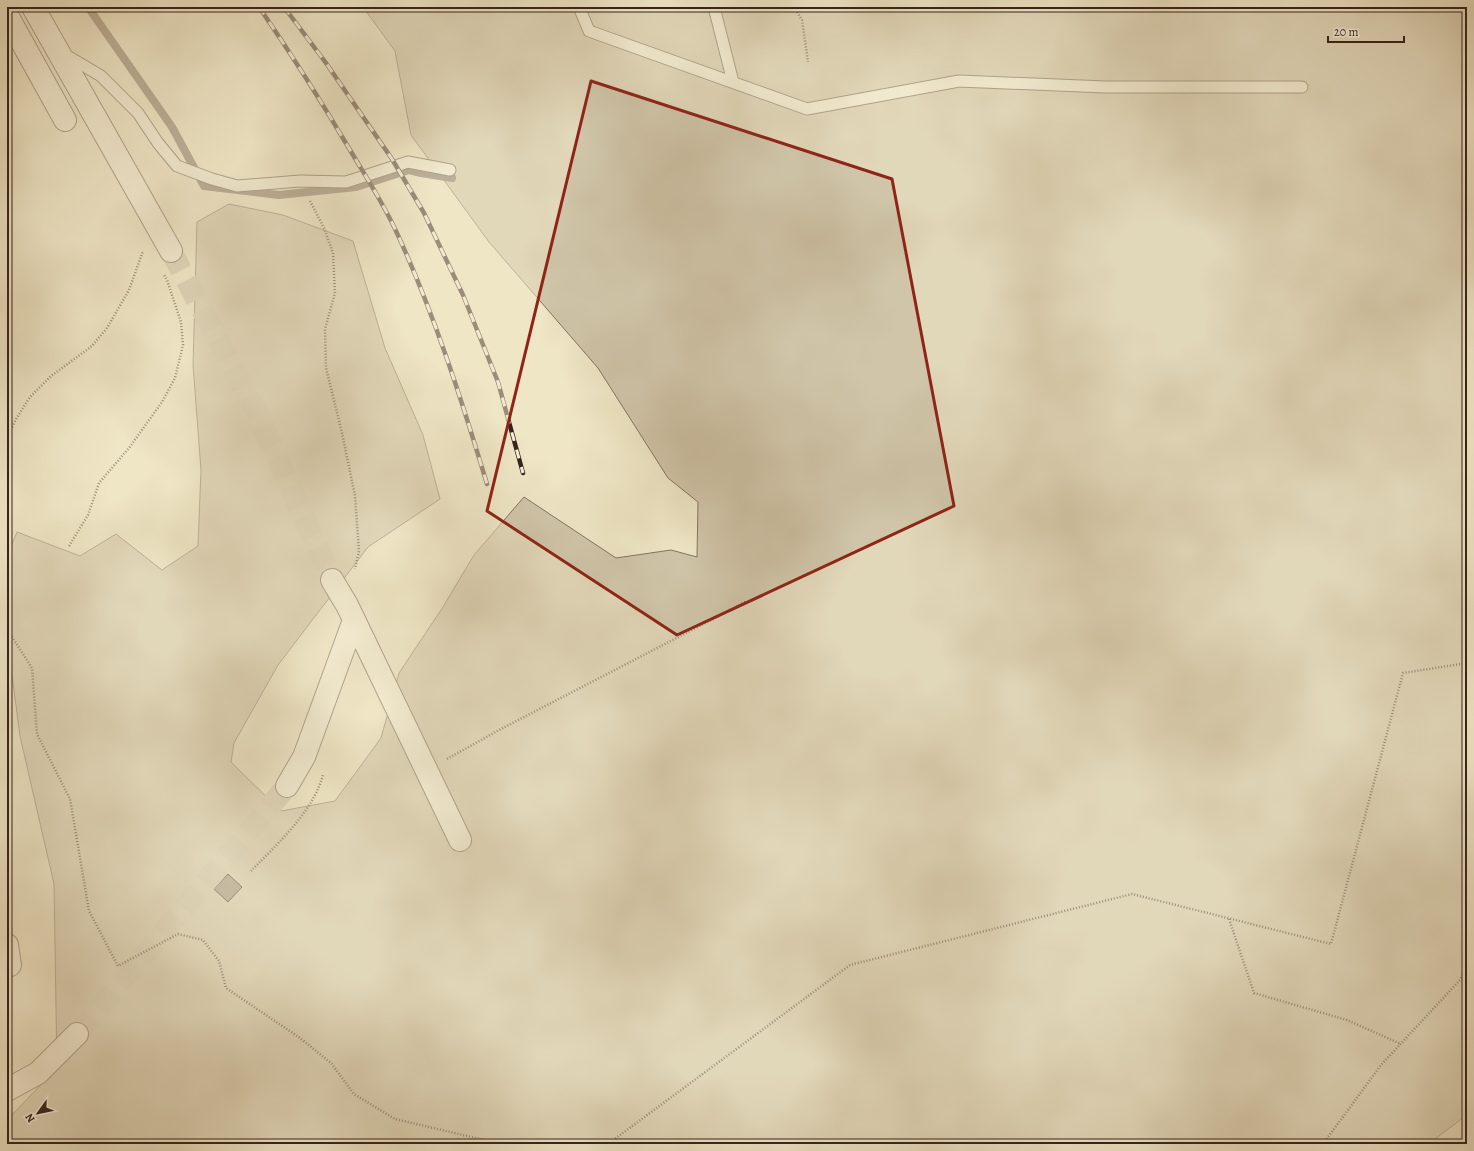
<svg xmlns="http://www.w3.org/2000/svg" width="1474" height="1151" font-family="Alegreya,serif">
	<rect width="100%" height="100%" fill="#efe6c6"/>
	<filter id="stains"><feTurbulence type="fractalNoise" baseFrequency=".005" numOctaves="4"/><feColorMatrix values="0 0 0 0 .2 0 0 0 0 .09 0 0 0 0 .02 0 0 0 .5 -.17"/></filter>
	<radialGradient id="worn" r=".72"><stop offset=".6" stop-color="#630" stop-opacity="0"/><stop offset="1" stop-color="#630" stop-opacity=".3"/></radialGradient>
	<!-- green -->
	<path fill="#d0c5a9" stroke="#837462" d="M363,7H1467V1115L1435,1139L1433,1144H7V1120L57,1068L54,884L20,736L7,637V556L17,532L80,556L116,534L162,570L198,546L201,470L193,365L197,222L229,204L283,215L353,241L385,348L423,435L440,499L368,547L278,665L234,743L231,762L281,811L335,801L381,738L399,673L443,607L474,555L524,497L616,558L671,550L697,557L698,502L668,478L598,368L489,242L411,135L395,51Z"/>
	<g fill="none" stroke-linecap="round" stroke-linejoin="round">
		<!-- stream -->
		<path stroke="#7f705f" stroke-width="8" d="M88,7L172,127L204,186L279,195L356,187L409,170L421,173L452,178"/>
	</g>
	<!-- building -->
	<path fill="#968874" stroke="#36231b" d="M228,874L242,887L228,902L214,889Z"/>
	<g fill="none" stroke-linecap="round" stroke-linejoin="round">
		<!-- minor-tunnel -->
		<path stroke="#cabfa4" stroke-width="22" stroke-dasharray="22 11" stroke-linecap="butt" d="M171,251L257,413L332,580
			M77,1034L287,786"/>
		<!-- service casing -->
		<g stroke="#645446" stroke-width="13">
			<path id="service" d="M579,7L589,31L807,109L959,81L1105,87H1302
				M714,7L733,82
				M64,54L101,76L138,113L158,143L177,166L212,179L237,186L300,181L346,182L408,162L450,170"/>
		</g>
		<!-- minor casing -->
		<g stroke="#645446" stroke-width="24">
			<path id="minor" d="M33,7L171,251
				M7,15L65,120
				M332,580L347,605L460,840
				M287,786L304,757L354,620
				M7,945L10,965L7,966
				M7,1090L38,1073L77,1034"/>
		</g>
		<!-- path -->
		<path stroke="#36231b" stroke-width="2.5" stroke-dasharray="1 2" stroke-linecap="butt" d="M794,7L802,20L808,62
			M310,201L324,228L333,253L335,293L325,329L326,368L342,433L355,496L359,551L355,569
			M7,438L16,419L30,397L51,376L92,346L107,328L129,290L143,251
			M69,546L88,515L99,483L129,448L162,402L175,378L183,345L181,322L167,280L164,275
			M7,629L32,668L37,734L70,799L89,911L118,966L178,934L203,940L219,961L226,988L300,1038L331,1063L354,1094L395,1119L480,1139L510,1144
			M447,759L499,730L746,602
			M251,871C277,844 313,812 323,775
			M1229,919L1254,993L1347,1020L1401,1044
			M608,1144L850,965L1132,894L1331,944L1403,673L1467,663
			M1323,1144L1381,1065L1460,980L1467,966"/>
		<!-- service -->
		<use href="#service" stroke="#f5efda" stroke-width="11"/>
		<!-- minor -->
		<use href="#minor" stroke="#f5efda" stroke-width="22"/>
		<!-- rail casing -->
		<g stroke="#36231b" stroke-width="4.5">
			<path id="rail" d="M259,7C292,55 323,104 353,155C368,180 384,205 396,231C434,313 461,398 487,484
				M284,7L326,63L392,159L424,213L463,295L498,382L523,473"/>
		</g>
		<!-- rail -->
		<use href="#rail" stroke="#f5efda" stroke-width="3" stroke-dasharray="9" stroke-linecap="butt"/>
	</g>
	<!-- marked area -->
	<path d="M0 0H1474V1151H0ZM591,81L892,179L954,506L677,635L487,511Z" fill="#efe6c6" fill-opacity=".55" fill-rule="evenodd"/>
	<path fill="none" stroke="#8f2418" stroke-width="3" stroke-linejoin="round" d="M591,81L892,179L954,506L677,635L487,511Z"/>
	<!-- margin -->
	<rect width="1474" height="1151" fill="none" stroke="#efe6c6" stroke-width="24"/>
	<rect x="8" y="8" width="1458" height="1135" fill="none" stroke="#36231b" stroke-width="2"/>
	<rect x="12" y="12" width="1450" height="1127" fill="none" stroke="#36231b"/>
	<!-- north arrow -->
	<g transform="translate(38 1113) rotate(237)" stroke="#f5efda" stroke-width="3" paint-order="stroke">
	<path d="M0-3L7 15L0 10L-7 15Z" fill="#36231b"/>
	<text y="-6" font-size="11" font-weight="bold" text-anchor="middle" fill="#36231b">N</text>
	</g>
	<!-- scale -->
	<path d="M1328 36v6h76v-6" fill="none" stroke="#36231b" stroke-width="2"/>
	<text x="1334" y="36" font-size="12" fill="#36231b" stroke="#f5efda" stroke-width="3" paint-order="stroke">20 m</text>
	<rect width="100%" height="100%" filter="url(#stains)"/>
	<rect width="100%" height="100%" fill="url(#worn)"/>
</svg>
